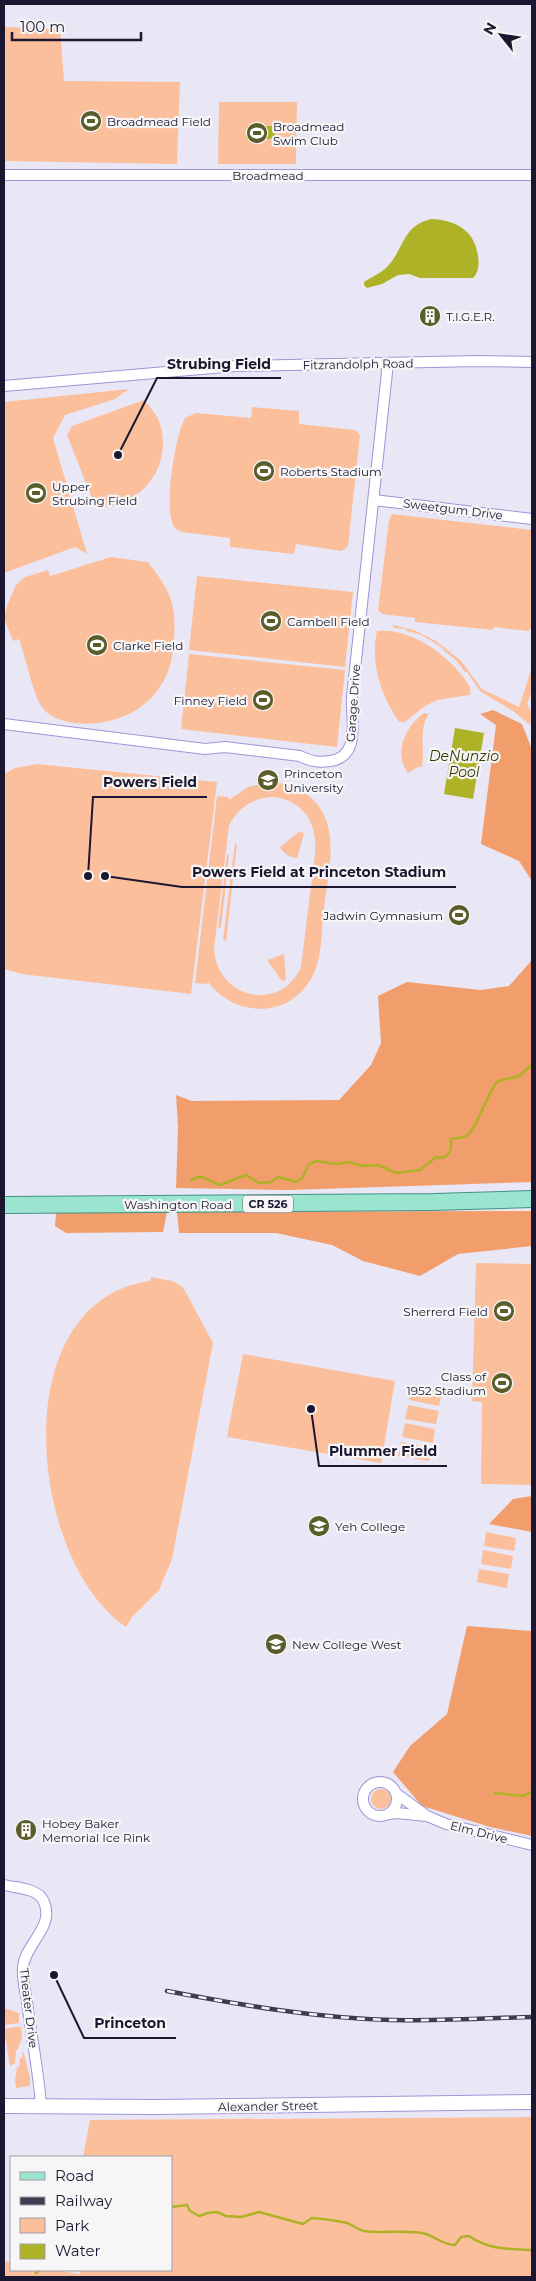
<svg xmlns="http://www.w3.org/2000/svg" width="536" height="2281" font-family="Montserrat,sans-serif">
	<rect width="100%" height="100%" fill="#e9e7f6"/>
	<!-- green -->
	<path fill="#fcbf9c" fill-rule="evenodd" d="M4,27L60,29L64,81L180,82L177,164L4,161Z
		M219,102H297L296,164H218Z
		M129,389L115,399L65,415L53,438L87,554L75,547L4,573V402Z
		M144,400C149,406 155,412 158,419C171,448 158,485 129,499C118,505 107,509 95,506L67,435L72,426Z
		M252,407L299,411V424L355,430L360,435L348,546L345,549L341,551L296,544L294,554L230,547V538L182,532C178,530 175,529 173,525C164,506 175,436 185,418L196,413L251,418Z
		M392,514L532,530V627L528,631L494,627L493,630L415,622V618L382,614L378,610L389,520Z
		M111,557L148,562C156,573 165,584 170,597C175,610 175,625 174,638C173,654 171,669 163,682C146,713 109,727 75,723C62,721 47,717 40,704C32,689 25,656 19,639L13,641L4,618L7,606L16,585L25,577L48,570L50,576Z
		M197,576L353,592L345,667L189,650Z
		M393,625L414,630L436,641L461,661L482,689L519,707L532,667V690L527,704L532,714L530,725L513,711L480,691L467,672H465L456,660L443,650L444,649L422,635L406,631L407,629L394,628Z
		M377,631C410,628 444,652 464,678C468,684 472,688 470,695L437,700L425,706L405,722H399C381,696 370,663 377,631Z
		M189,654L345,670L337,747L181,729Z
		M424,713L429,714C418,729 425,749 422,767H418L408,773C393,752 405,727 424,713Z
		M37,764L217,782L191,994L22,974L4,969V774L15,768Z
		M268,782C283,782 296,786 308,795C343,823 328,871 324,909C321,930 323,958 312,977C290,1019 235,1018 208,982V984L195,983L217,796L229,797V800L248,787ZM275,797C305,802 318,825 315,854L301,967C280,1014 216,998 214,948L229,826C237,808 254,797 275,797Z
		M300,831L304,834L297,858C290,858 283,853 280,847Z
		M235,843L237,844L226,941L223,940Z
		M227,855H229L221,928L218,927Z
		M284,954L286,980L282,981L267,960Z
		M476,1263L532,1264V1485L481,1484L482,1402L472,1401Z
		M151,1277L172,1281L183,1287L213,1343L172,1559L159,1590L132,1617L126,1627C28,1561 3,1301 150,1281Z
		M243,1354L395,1381L381,1463L227,1437Z
		M411,1386L442,1392L439,1406L409,1400Z
		M408,1405L439,1411L436,1424L405,1419Z
		M405,1423L435,1429L433,1443L402,1437Z
		M401,1442L431,1448L429,1461L398,1456Z
		M486,1532L516,1538L514,1551L484,1546Z
		M483,1550L513,1556L511,1569L481,1564Z
		M479,1569L509,1574L507,1588L477,1582Z
		M371 1799a10 10 0 1 1 20 0a10 10 0 1 1-20 0Z
		M4,2008L19,2013V2023L4,2025Z
		M15,2027H21L22,2037L18,2049L16,2050L15,2063L10,2066L4,2029Z
		M23,2050L30,2078V2086L16,2088L15,2080L17,2067H19L20,2058H22Z
		M532,2117V2277H4V2261L11,2262V2270H55L80,2274V2270H171V2157H83L90,2120Z"/>
	<!-- forest -->
	<path fill="#f29e6c" d="M493,710L522,724L531,747L532,881L519,861L481,844L496,725L480,714Z
		M532,960V1182L289,1190L176,1188L178,1127L176,1095L192,1101L339,1100L371,1065L381,1043L378,996L407,982L481,990L509,986Z
		M532,1211V1246L458,1254L420,1276L363,1261L332,1245L276,1233H179L177,1212Z
		M167,1212L163,1232L66,1233L55,1226L56,1213Z
		M532,1496V1532L489,1524L513,1499Z
		M467,1626L532,1631V1836L490,1827L422,1806L393,1772L410,1746L447,1714Z"/>
	<!-- water -->
	<path fill="#aeb227" d="M247,126H275V139H246Z
		M431,219C455,220 475,230 478,256C479,265 479,271 473,278H420L409,274L398,275L382,284L367,288L364,285V282C371,277 380,274 387,267C405,248 402,226 431,219Z
		M455,728L484,733L473,799L444,794Z"/>
	<g fill="none" stroke-linecap="round" stroke-linejoin="round">
		<!-- stream -->
		<path stroke="#aeb227" stroke-width="2.5" d="M191,1181C202,1171 208,1182 220,1185L246,1175L259,1183L271,1182L278,1177L296,1182L302,1178L309,1164L316,1161L336,1164L349,1162L362,1166L378,1165L396,1173L420,1170L436,1157L442,1158C452,1154 451,1149 451,1139C456,1137 461,1139 466,1136C478,1128 486,1094 498,1081L519,1076L532,1065
			M495,1793L523,1796L532,1792
			M171,2207L187,2205L190,2211L199,2216L208,2213L217,2212L226,2216L241,2217L259,2212L303,2224L312,2218C323,2219 336,2220 347,2223C353,2225 358,2230 364,2231C384,2234 409,2229 426,2234C437,2238 444,2245 455,2245L461,2237L469,2236C489,2250 509,2249 532,2250
			M36,2273L39,2270"/>
		<!-- minor casing -->
		<g stroke="#9f94d8" stroke-width="12">
			<path id="minor" d="M4,175H532
				M4,386L236,366L477,361L532,362
				M374,500L532,519
				M4,724L205,749L225,747L300,756C310,761 318,763 330,761C361,757 351,720 352,697L388,363
				M363 1799a17 17 0 1 1 34 0a17 17 0 1 1-34 0Z
				M397,1794L427,1816L446,1824L532,1845
				M389,1814L397,1813L426,1816
				M4,1885C16,1888 39,1888 44,1902C55,1927 25,1944 23,1967C22,1978 25,1991 27,2001C31,2037 39,2071 41,2107"/>
		</g>
		<!-- secondary casing -->
		<g stroke="#9f94d8" stroke-width="16">
			<path id="secondary" d="M4,2106L154,2107L532,2102"/>
		</g>
		<!-- primary casing -->
		<g stroke="#439183" stroke-width="18">
			<path id="primary" d="M4,1205L434,1202L532,1199"/>
		</g>
		<!-- minor -->
		<use href="#minor" stroke="#fff" stroke-width="10"/>
		<!-- secondary -->
		<use href="#secondary" stroke="#fff" stroke-width="14"/>
		<!-- primary -->
		<use href="#primary" stroke="#9be4cf" stroke-width="16"/>
		<!-- rail casing -->
		<g stroke="#3f3b53" stroke-width="4.5">
			<path id="rail" d="M167,1991C241,2005 315,2018 391,2020C438,2021 485,2018 532,2017"/>
		</g>
		<!-- rail -->
		<use href="#rail" stroke="#f6f6f6" stroke-width="2.5" stroke-dasharray="8" stroke-linecap="butt"/>
	</g>
	<!-- icons -->
	<defs>
		<g id="stadium-disc" transform="scale(1.125)"><circle r="9.5" fill="#5a5c29" stroke="#f6f6f6"/><path d="M0-5a6.5 5 0 1 0 0 10a6.5 5 0 1 0 0-10ZM-3.5-1.8h7v3.6h-7Z" fill="#fff"/></g>
		<g id="building-disc" transform="scale(1.125)"><circle r="9.5" fill="#5a5c29" stroke="#f6f6f6"/><path d="M-4-6H4V6H1V3H-1V6H-4ZM-2.5-4.3h1.7v1.8h-1.7ZM.8-4.3h1.7v1.8H.8ZM-2.5-1h1.7V.8h-1.7ZM.8-1h1.7V.8H.8Z" fill="#fff"/></g>
		<g id="university-disc" transform="scale(1.125)"><circle r="9.5" fill="#5a5c29" stroke="#f6f6f6"/><path d="M0-5L7-2L0 1L-7-2ZM-4 1L0 2.5L4 1V4Q0 6-4 4Z" fill="#fff"/></g>
	</defs>
	<g fill-rule="evenodd">
		<use href="#stadium-disc" x="91" y="121"/>
		<use href="#stadium-disc" x="257" y="133"/>
		<use href="#building-disc" x="430" y="316"/>
		<use href="#stadium-disc" x="264" y="471"/>
		<use href="#stadium-disc" x="36" y="493"/>
		<use href="#stadium-disc" x="271" y="621"/>
		<use href="#stadium-disc" x="97" y="645"/>
		<use href="#stadium-disc" x="263" y="700"/>
		<use href="#university-disc" x="268" y="780"/>
		<use href="#stadium-disc" x="459" y="915"/>
		<use href="#stadium-disc" x="504" y="1311"/>
		<use href="#stadium-disc" x="502" y="1383"/>
		<use href="#university-disc" x="319" y="1526"/>
		<use href="#university-disc" x="276" y="1644"/>
		<use href="#building-disc" x="26" y="1830"/>
	</g>
	<g text-anchor="middle" dominant-baseline="central" stroke-width="4.5" stroke-linejoin="round" paint-order="stroke">
		<!-- shield labels -->
		<rect fill="#f6f6f6" stroke="#5d5a6c" stroke-width="1" x="243" y="1195.5" width="50" height="17" rx="4"/>
		<g font-size="11" font-weight="bold" fill="#1c1731">
			<text x="268" y="1204">CR 526</text>
		</g>
		<!-- poi labels -->
		<g font-size="12" fill="#1c1731" stroke="#f6f6f6" text-anchor="start">
			<text x="107" y="121">Broadmead Field</text>
			<text x="273" y="126">Broadmead<tspan x="273" dy="14">Swim Club</tspan></text>
			<text x="446" y="316">T.I.G.E.R.</text>
			<text x="280" y="471">Roberts Stadium</text>
			<text x="52" y="486">Upper<tspan x="52" dy="14">Strubing Field</tspan></text>
			<text x="287" y="621">Cambell Field</text>
			<text x="113" y="645">Clarke Field</text>
			<text x="247" y="700" text-anchor="end">Finney Field</text>
			<text x="284" y="773">Princeton<tspan x="284" dy="14">University</tspan></text>
			<text x="443" y="915" text-anchor="end">Jadwin Gymnasium</text>
			<text x="488" y="1311" text-anchor="end">Sherrerd Field</text>
			<text x="486" y="1376" text-anchor="end">Class of<tspan x="486" dy="14">1952 Stadium</tspan></text>
			<text x="335" y="1526">Yeh College</text>
			<text x="292" y="1644">New College West</text>
			<text x="42" y="1823">Hobey Baker<tspan x="42" dy="14">Memorial Ice Rink</tspan></text>
		</g>
		<!-- street labels -->
		<g font-size="12" fill="#1c1731" stroke="#f6f6f6">
			<text x="268" y="175">Broadmead</text>
			<text transform="translate(358 364) rotate(-1)">Fitzrandolph Road</text>
			<text transform="translate(453 509) rotate(7)">Sweetgum Drive</text>
			<text transform="translate(353 703) rotate(-86)">Garage Drive</text>
			<text x="178" y="1204">Washington Road</text>
			<text transform="translate(479 1832) rotate(14)">Elm Drive</text>
			<text transform="translate(29 2008) rotate(83)">Theater Drive</text>
			<text transform="translate(268 2106) rotate(-1)">Alexander Street</text>
		</g>
		<!-- water labels -->
		<g font-size="14" font-style="italic" fill="#383901" stroke="#f6f6f6">
			<text x="464" y="756">DeNunzio<tspan x="464" dy="16">Pool</tspan></text>
		</g>
	</g>
	<!-- callouts -->
	<path fill="none" stroke="#1c1731" stroke-width="2" d="M118 455L157 378H281M88 876L93 797H207M105 876L182 887H456M311 1409L319 1466H447M54 1975L84 2038H176"/>
	<g fill="#1c1731" stroke="#f6f6f6" stroke-width="2">
		<circle cx="118" cy="455" r="5"/>
		<circle cx="88" cy="876" r="5"/>
		<circle cx="105" cy="876" r="5"/>
		<circle cx="311" cy="1409" r="5"/>
		<circle cx="54" cy="1975" r="5"/>
	</g>
	<g font-size="14" text-anchor="middle" font-weight="bold" fill="#1c1731" stroke="#f6f6f6" stroke-width="4.5" stroke-linejoin="round" paint-order="stroke">
		<text x="219" y="369">Strubing Field</text>
		<text x="150" y="787">Powers Field</text>
		<text x="319" y="877">Powers Field at Princeton Stadium</text>
		<text x="383" y="1456">Plummer Field</text>
		<text x="130" y="2028">Princeton</text>
	</g>
	<!-- border -->
	<rect width="536" height="2281" fill="none" stroke="#1c1731" stroke-width="10"/>
	<!-- legend -->
	<rect x="10" y="2156" width="162" height="115" fill="#f6f6f6" stroke="#9f9da7"/>
	<rect x="20" y="2172" width="25" height="8" fill="#9be4cf" stroke="#9f9da7"/>
	<text x="55" y="2181" font-size="15" fill="#1c1731">Road</text>
	<rect x="20" y="2197" width="25" height="8" fill="#3f3b53" stroke="#9f9da7"/>
	<text x="55" y="2206" font-size="15" fill="#1c1731">Railway</text>
	<rect x="20" y="2218" width="25" height="15" fill="#fcbf9c" stroke="#9f9da7"/>
	<text x="55" y="2231" font-size="15" fill="#1c1731">Park</text>
	<rect x="20" y="2244" width="25" height="15" fill="#aeb227" stroke="#9f9da7"/>
	<text x="55" y="2256" font-size="15" fill="#1c1731">Water</text>
	<!-- north arrow -->
	<g transform="translate(501 35) rotate(300)" stroke="#f6f6f6" stroke-width="4" paint-order="stroke">
	<path d="M0-4L9 19L0 12L-9 19Z" fill="#1c1731"/>
	<text y="-8" font-size="14" font-weight="bold" text-anchor="middle" fill="#1c1731">N</text>
	</g>
	<!-- scale -->
	<path d="M12 32v8h129v-8" fill="none" stroke="#1c1731" stroke-width="2.5"/>
	<text x="20" y="32" font-size="15" fill="#1c1731" stroke="#f6f6f6" stroke-width="4" paint-order="stroke">100 m</text>
</svg>
